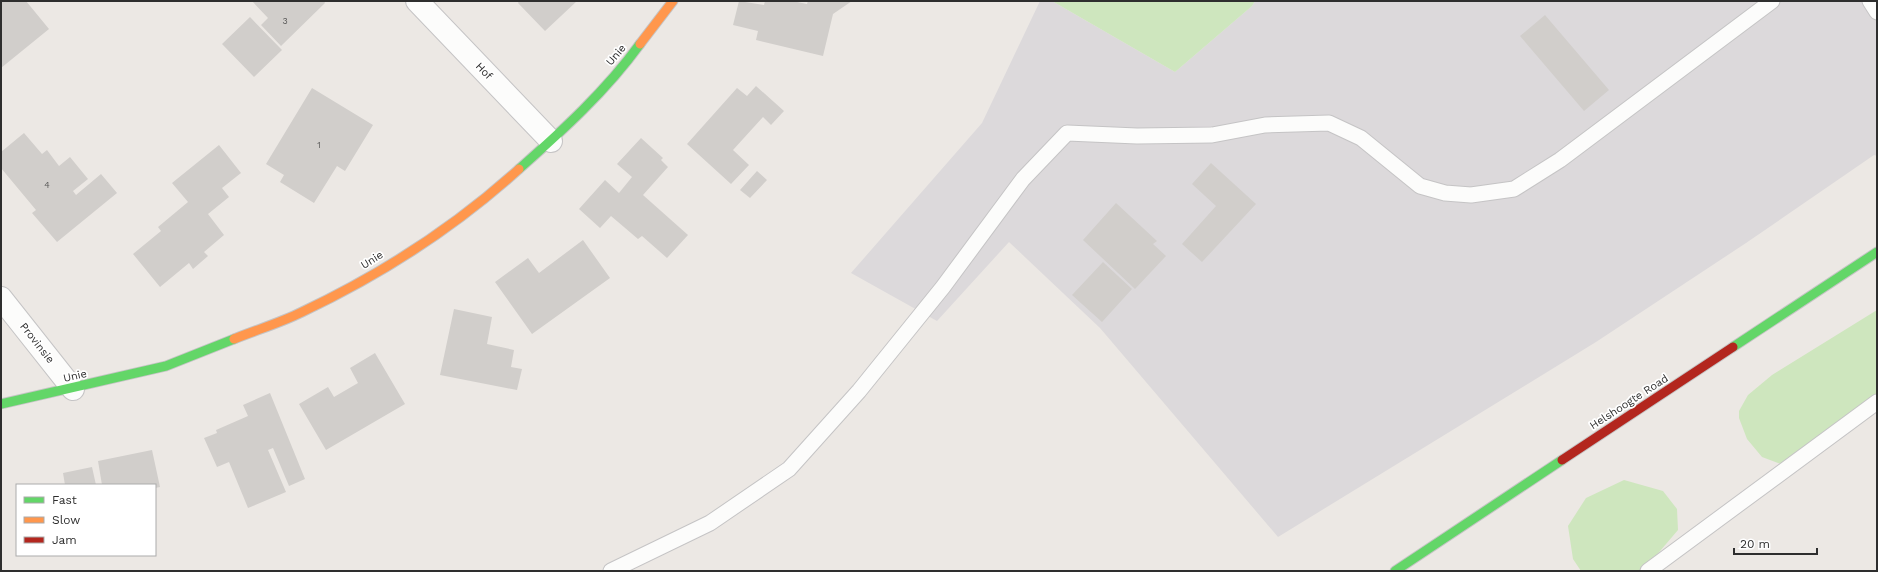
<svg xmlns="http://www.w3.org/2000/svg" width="1878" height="572" font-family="'Work Sans',sans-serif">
	<rect width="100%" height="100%" fill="#ece8e4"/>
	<!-- industrial -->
	<path fill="#dcd9db" d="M1040,1H1052L1175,72L1252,6L1255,1H1877V156L1874,155L1746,243L1596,342L1278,537L1100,328L1009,242L937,321L851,273L982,123Z"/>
	<!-- green -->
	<path fill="#cee6be" d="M1052,1H1255L1252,6L1175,72Z
		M1877,310V397L1796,458L1781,464L1762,457L1747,439L1739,418V411L1748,395L1772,375Z
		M1624,480L1663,491L1677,509L1678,530L1643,571H1581L1573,559L1568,526L1586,498Z"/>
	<!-- building -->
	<path fill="#d1cecb" d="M1,1H26L49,29L1,68Z
		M252,1H324L325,3L281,46L261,25L268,18Z
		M519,1H577L545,31L518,3Z
		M739,1L764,5L765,1H792L807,4L808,1H852L833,14L823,56L756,40L758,31L733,25Z
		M1545,15L1609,90L1584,111L1520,36Z
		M250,17L282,50L254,77L222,44Z
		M756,86L784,111L771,125L763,117L733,150L749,165L731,184L687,144L737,88L747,96Z
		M312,88L373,125L345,171L337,166L314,203L280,182L284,175L266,164Z
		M24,133L42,154L47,150L59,166L70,157L88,179L73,191L76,195L101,174L117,193L57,242L32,213L36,210L1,168V152Z
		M641,138L663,158L661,160L668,167L643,195L688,235L667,258L642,236L638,239L611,216L600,228L579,209L605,180L619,193L632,177L617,164Z
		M219,145L241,173L222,188L229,197L208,214L224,235L204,252L208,256L193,269L189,263L160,287L133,254L161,231L158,227L188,202L172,183Z
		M1211,163L1256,204L1202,262L1182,244L1216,206L1192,184Z
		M757,171L767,180L750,198L740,190Z
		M1116,203L1157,241L1153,244L1166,256L1135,289L1083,240Z
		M583,240L610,278L532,334L495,282L528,258L539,273Z
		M1103,262L1132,289L1102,322L1072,295Z
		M454,309L492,317L487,344L514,350L511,367L522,369L517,390L440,375Z
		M375,353L405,404L326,450L299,404L328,387L334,397L358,383L350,368Z
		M270,393L305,479L289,486L273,448L268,450L286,492L248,508L229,462L217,467L204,438L217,433L216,430L248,416L243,405Z
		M152,450L160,487L155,488V485H102L98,461Z
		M92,467L96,485H65L63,473Z"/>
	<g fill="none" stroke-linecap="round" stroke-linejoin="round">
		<!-- lane casing -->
		<g stroke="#c5c4c5" stroke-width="17">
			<path id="lane" d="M1870,1L1877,12
				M611,571L710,523L789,469L859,391L943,287L1023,179L1067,133L1137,136L1212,135L1265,125L1329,123L1361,138L1420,186L1445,193L1471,195L1514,189L1560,160L1772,1
				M1648,571L1877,402"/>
		</g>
		<!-- street casing -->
		<g stroke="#c5c4c5" stroke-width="24">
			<path id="street" d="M417,1L551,141
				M1,298L73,389"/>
		</g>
		<!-- fast casing -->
		<g stroke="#c5c4c5" stroke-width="11">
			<path id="fast" d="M519,169C562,131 606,91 640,44
				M1733,347L1877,252
				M1,404L166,366L234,339
				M1395,571L1562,460"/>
		</g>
		<!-- slow casing -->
		<g stroke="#c5c4c5" stroke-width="11">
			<path id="slow" d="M640,44L673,1
				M234,339C256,330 280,323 302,312C380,275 455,227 519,169"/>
		</g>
		<!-- jam casing -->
		<g stroke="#c5c4c5" stroke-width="11">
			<path id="jam" d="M1562,460L1733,347"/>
		</g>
		<!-- lane -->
		<use href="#lane" stroke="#fcfcfb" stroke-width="15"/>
		<!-- street -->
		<use href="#street" stroke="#fcfcfb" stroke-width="22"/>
		<!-- fast -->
		<use href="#fast" stroke="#63d668" stroke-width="9"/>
		<!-- slow -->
		<use href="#slow" stroke="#ff974d" stroke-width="9"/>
		<!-- jam -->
		<use href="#jam" stroke="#b3261e" stroke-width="9"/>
	</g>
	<g text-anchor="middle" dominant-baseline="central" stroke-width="3.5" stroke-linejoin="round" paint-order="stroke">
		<!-- number labels -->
		<g font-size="9" fill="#585857">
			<text x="285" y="21">3</text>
			<text x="319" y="145">1</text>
			<text x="47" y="185">4</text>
		</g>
		<!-- street labels -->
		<g font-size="11" fill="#2e2e2e" stroke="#fff">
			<text transform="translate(616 55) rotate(-50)">Unie</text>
			<text transform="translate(484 71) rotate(46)">Hof</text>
			<text transform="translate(372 260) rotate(-32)">Unie</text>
			<text transform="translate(37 343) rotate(52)">Provinsie</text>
			<text transform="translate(75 376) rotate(-13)">Unie</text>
			<text transform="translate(1629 402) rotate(-33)">Helshoogte Road</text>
		</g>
	</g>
	<!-- border -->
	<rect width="1878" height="572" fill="none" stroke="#2e2e2e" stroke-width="4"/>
	<!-- legend -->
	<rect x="16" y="484" width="140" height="72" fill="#ffffff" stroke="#ababab"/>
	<rect x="24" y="497" width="20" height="6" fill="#63d668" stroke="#ababab"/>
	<text x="52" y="504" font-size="12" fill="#2e2e2e">Fast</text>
	<rect x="24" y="517" width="20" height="6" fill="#ff974d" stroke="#ababab"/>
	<text x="52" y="524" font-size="12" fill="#2e2e2e">Slow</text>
	<rect x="24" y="537" width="20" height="6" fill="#b3261e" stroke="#ababab"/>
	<text x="52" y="544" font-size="12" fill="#2e2e2e">Jam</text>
	<!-- scale -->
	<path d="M1734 548v6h83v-6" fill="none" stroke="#2e2e2e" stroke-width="2"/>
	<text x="1740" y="548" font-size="12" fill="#2e2e2e" stroke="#ffffff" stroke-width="3" paint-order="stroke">20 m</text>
</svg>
